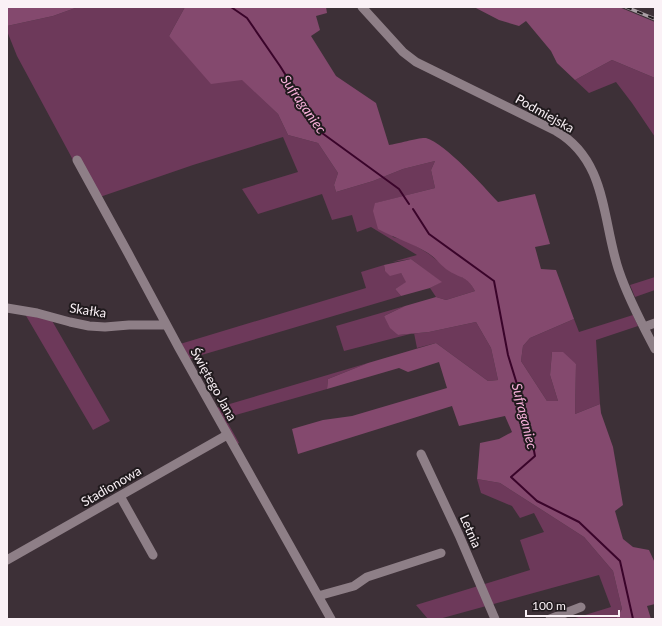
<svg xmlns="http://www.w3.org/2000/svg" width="662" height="626" font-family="Lato,sans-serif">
	<rect width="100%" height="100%" fill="#3d3037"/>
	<!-- green -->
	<path fill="#6d395a" d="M78,7H185L169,36L242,79L278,114L288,135L318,143L338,173L334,185L336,192L373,181L403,169L435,161L431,170L435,188L376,203L393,237L408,241L429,254L449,270L469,281L475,291L446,300L436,297L430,288L441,282L411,259L392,262L417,255L371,227L357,232L352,215L332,220L322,194L258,214L242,189L298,172L283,137L193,165L94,199L17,56L7,31V26L53,16Z
		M612,60L655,78V137L632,103L616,82L589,93L575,80Z
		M384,265L385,271L401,273L407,282L395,289L401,296L188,359L180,344L366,288L361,272Z
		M655,277V290L635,297L630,285Z
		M405,306L384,316L398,335L429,332L476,322L491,348L498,380L488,381L436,343L417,348L414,333L344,351L336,326Z
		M25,314L51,319L110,421L93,430Z
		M633,315L638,326L596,340L600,404L575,414L576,364L552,352L550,375L558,401H547L521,361L523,346L530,338L574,319L579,332Z
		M368,363L328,379L327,389L225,418L239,443L236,445L216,408Z
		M477,479L500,483L584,537L613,571L622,609L616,619H572L611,607L599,575L439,619H428L416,605L530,570L520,540L544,532L534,513L520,518L512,506L481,493Z"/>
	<!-- forest -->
	<path fill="#84496e" d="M7,7H78L53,16L7,26Z
		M185,7H326L327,13L316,16L320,30L311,36L336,76L376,103L389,145C397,144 420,137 426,138C446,144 483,186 498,202L535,194L550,244L535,247L541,269L556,270L574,319L530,338L523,346L521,361L547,401H558L550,375L552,352H563L576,364L575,414L600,404L601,413L613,447L623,505L615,511L623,539L633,547L649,550L655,563V604L647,606L651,619H616L622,609L613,571L584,537L500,483L477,479L480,443L499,439L512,432L505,416L459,426L452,406L298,454L292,429L323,420L352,416L447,388L439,362L408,372L399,368L327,389L328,379L368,363L436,343L488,381L498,380L491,348L476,322L429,332L398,335L390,328L384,316L405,306L436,297L446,300L475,291C467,276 462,279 449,271C441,266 436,258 428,253C412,243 395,238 378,229L373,211L375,203L435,188L431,170L435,161L403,169L373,181L336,192L334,185L338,173L318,143L288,135L278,114L242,80L211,84L169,36Z
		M474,7H619L655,22V78L612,60L575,80L557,63L551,51L526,21L519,26L499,20Z
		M411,259L442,282L430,288L401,296L395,289L406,282L401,273L390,276L385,271L384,265Z"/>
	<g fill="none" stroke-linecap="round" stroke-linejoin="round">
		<!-- stream -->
		<path stroke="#3a042a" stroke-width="2" d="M231,7L247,18L280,66L322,133L399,189L409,204
			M413,209L429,234L494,281L508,355L528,420L535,456L511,477L537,501L579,522L620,561L633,619"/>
		<!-- minor -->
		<path stroke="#8e7f87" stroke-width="9" d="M362,7L403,52L416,62L556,131C608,161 602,222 619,271C628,298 642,324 655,349
			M77,160L128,253L179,348L331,619
			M7,308L37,313L70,322L89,326L105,327L129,325H166
			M644,327L655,323
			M421,454L459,535L495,619
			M120,496L153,555
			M7,560L227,435
			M318,596L354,586L367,577L441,553
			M550,619L581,607"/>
		<!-- rail casing -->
		<g stroke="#aba0a6" stroke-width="3.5">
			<path id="rail" d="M626,7L655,19"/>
		</g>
		<!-- rail -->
		<use href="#rail" stroke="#201a1d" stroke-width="2" stroke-dasharray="6" stroke-linecap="butt"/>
	</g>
	<g text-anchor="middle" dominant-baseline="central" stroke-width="4" stroke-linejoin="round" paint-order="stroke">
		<!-- street labels -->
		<g font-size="13" fill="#faf1f6" stroke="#201a1d">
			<text transform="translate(545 113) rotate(29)">Podmiejska</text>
			<text transform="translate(88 310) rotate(8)">Skałka</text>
			<text transform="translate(214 384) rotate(61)">Świętego Jana</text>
			<text transform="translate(111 486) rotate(-30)">Stadionowa</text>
			<text transform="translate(471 531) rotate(66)">Letnia</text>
		</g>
		<!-- water labels -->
		<g font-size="14" font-style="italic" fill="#f6afd9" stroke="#201a1d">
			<text transform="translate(304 104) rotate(55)">Sufraganiec</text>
			<text transform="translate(525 416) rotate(76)">Sufraganiec</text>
		</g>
	</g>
	<!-- border -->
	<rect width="662" height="626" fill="none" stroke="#faf1f6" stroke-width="16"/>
	<!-- scale -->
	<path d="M526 610v6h93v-6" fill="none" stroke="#faf1f6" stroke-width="2"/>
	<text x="532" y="610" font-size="12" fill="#faf1f6" stroke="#201a1d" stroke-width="3" paint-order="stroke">100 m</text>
</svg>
